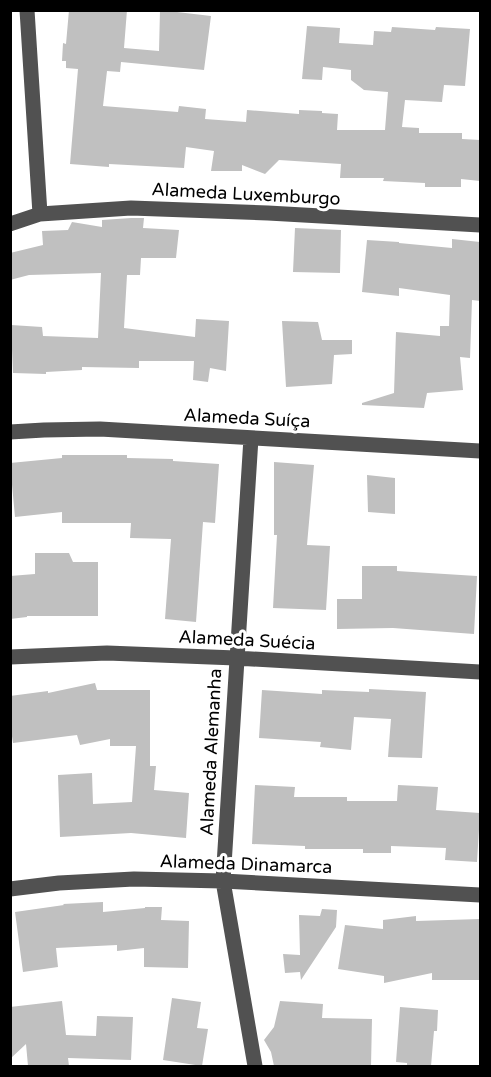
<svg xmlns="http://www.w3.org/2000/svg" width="491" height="1077" font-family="'Varela Round',sans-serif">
	<rect width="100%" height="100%" fill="#fff"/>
	<!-- building -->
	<path fill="#c0c0c0" d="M69,10H127L124,48L159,51L160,10L211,16L204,70L121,62L120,72L107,71L103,106L178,112L179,106L206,109L205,119L246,122L247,110L299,114V110L322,111V113L338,114L337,130H385L388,92L364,90L351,80V70L323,67L322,80L302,79L307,26L340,28L339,43L373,45L374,31L391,32L392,27L435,30L436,27L470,29L465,86L444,85L442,102L405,100L402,127L419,128V133H462V139L480,140V181L461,179V187H425V183L383,181L384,178H340L341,164L279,160L265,174L242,165V171H211L214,151L186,147L184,168L109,164V167L70,164L78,69L66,68V61H62L63,43L66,44Z
		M131,218H144L143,228L179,230L176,258H141L140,275H127L124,328L195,337L196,319L229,321L226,371L210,368L208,382L193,380L194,361H139V368L82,367V370L46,372V374L13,373L11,325L42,327L43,336L98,338L101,273L29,275L10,280V253L43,245L42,231L68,230L72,222L102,227V220Z
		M295,228L341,230L340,273L293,272Z
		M452,239L480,242V301L472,300L470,358L460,357L463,390L427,393L424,408L362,405V403L394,393L396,332L440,336V326H449L450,295L399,288V296L362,292L367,240L399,242V243L452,248Z
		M282,321L318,322L322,340H352V354L334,355L332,384L286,387Z
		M62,455H127V458L173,459V461L219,464L215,523L203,522L196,622L165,619L171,539L130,538L131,523H62V512L15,517L10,463L62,458Z
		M274,462L314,465L307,545L330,546L326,610L273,608L277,535H274Z
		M367,475L395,478V514L368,512Z
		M35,553H69L73,562H98V616H27V617L10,619V576L35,574Z
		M362,566H397V571L477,576L474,634L393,628L337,629V599H362Z
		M95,683L97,690H150V766H156L154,790L189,793L186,838L131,833L60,837L58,775L92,773L93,804L132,802L136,746H110V739L80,745L77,735L13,743L10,723V696L48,691V693Z
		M369,689L426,692L422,758L388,757L391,719L354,717L351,750L320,747L321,742L259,738L262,690L322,694V690L369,692Z
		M255,785L295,787L294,797H347V801H397L398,785L438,787L436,810L480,813L477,862L445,860L446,848L391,846V853H363V849H305V846L252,844Z
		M103,902V912L145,908V907H162L161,920L189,921L188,968L144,967V948L117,951V945L56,948L58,967L23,972L15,912L64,905L63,904Z
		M322,909L337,910L336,927L301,980L300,972L285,973L283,954L300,955L299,915L320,916Z
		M416,916V921L480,919V980H432V973L384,983V976L338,969L345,925L383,929V920Z
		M172,998L201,1002L197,1028L208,1029L202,1066L163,1060Z
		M62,1001L66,1035L96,1036L97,1016L133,1017L131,1060L68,1058L69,1066H28L26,1044L10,1059V1007Z
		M280,1001L323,1004L322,1018L372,1019L371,1066H274L271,1052L264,1040L274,1027Z
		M400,1007L438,1010L437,1031H434L431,1066H407V1063L396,1062Z"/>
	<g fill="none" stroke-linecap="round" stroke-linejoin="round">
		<!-- minor -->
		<path stroke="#515151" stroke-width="15" d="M27,10L40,214
			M10,224L40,214L131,208L268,213L480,225
			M10,432L44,430L100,429L480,451
			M251,438L223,881L255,1066
			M10,657L107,653L236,658L480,672
			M10,889L59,883L134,879L223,881L480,895"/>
	</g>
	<g text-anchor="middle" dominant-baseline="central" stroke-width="6" stroke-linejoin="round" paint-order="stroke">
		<!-- street labels -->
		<g font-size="18" fill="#000" stroke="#fff">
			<text transform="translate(246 194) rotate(3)">Alameda Luxemburgo</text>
			<text transform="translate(247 418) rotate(3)">Alameda Suíça</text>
			<text transform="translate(247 640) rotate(3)">Alameda Suécia</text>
			<text transform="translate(211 752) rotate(-87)">Alameda Alemanha</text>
			<text transform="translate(246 864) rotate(2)">Alameda Dinamarca</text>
		</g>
	</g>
	<!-- border -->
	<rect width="491" height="1077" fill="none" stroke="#000000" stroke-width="24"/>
</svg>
